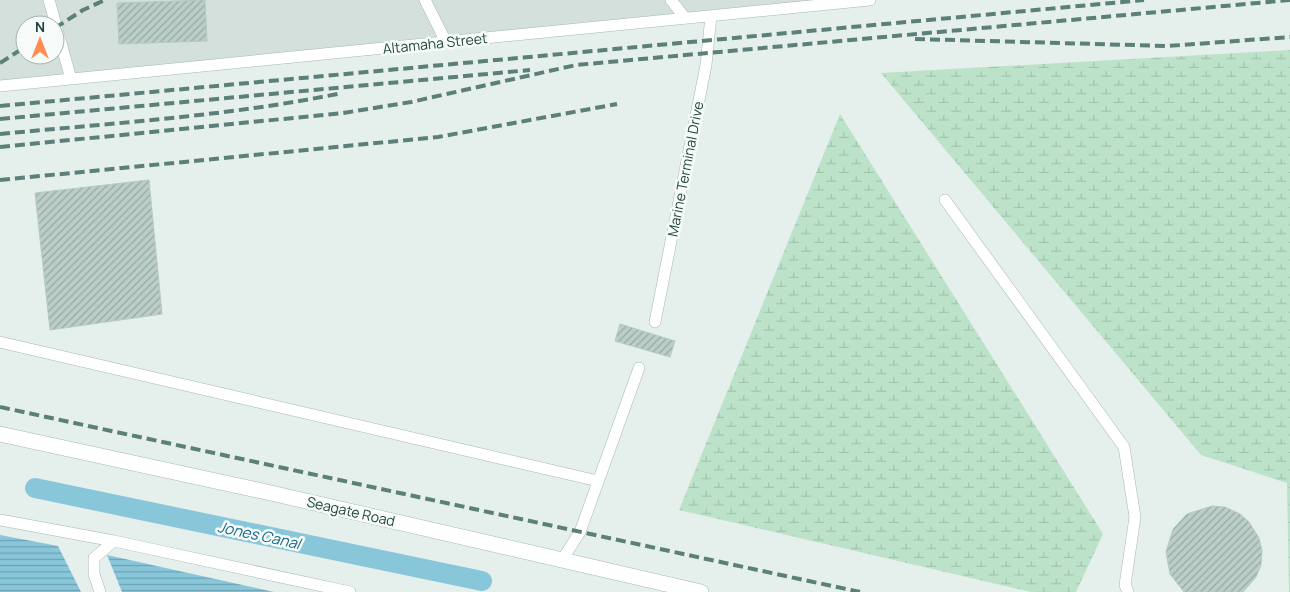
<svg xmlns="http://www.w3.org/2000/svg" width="1290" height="592" font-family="Manrope,sans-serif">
	<defs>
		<pattern id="wetland-marsh" width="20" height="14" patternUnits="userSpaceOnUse" patternTransform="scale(1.25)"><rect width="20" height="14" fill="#bce3c9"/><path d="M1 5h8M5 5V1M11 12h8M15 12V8" fill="none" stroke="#a1c4ae"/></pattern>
		<pattern id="water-rules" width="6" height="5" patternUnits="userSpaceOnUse" patternTransform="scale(1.25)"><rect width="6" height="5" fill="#88c6da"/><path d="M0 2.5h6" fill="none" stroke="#6fa2b2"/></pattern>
		<pattern id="building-hatch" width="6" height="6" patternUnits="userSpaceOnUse" patternTransform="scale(1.25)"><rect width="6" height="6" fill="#bccec8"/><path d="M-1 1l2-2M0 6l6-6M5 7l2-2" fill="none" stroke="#98a9a4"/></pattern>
	</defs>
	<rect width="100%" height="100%" fill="#e5efec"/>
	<!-- built -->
	<path fill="#d3e0db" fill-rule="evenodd" d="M0,0H869L0,86ZM25,25H55V55H25Z"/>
	<!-- wetland -->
	<path fill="url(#wetland-marsh)" d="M1290,50V592H1289L1287,483L1201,455L881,73Z
		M840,114L1103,534L1076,592H1031L679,510Z"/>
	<!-- water -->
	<path fill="url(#water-rules)" d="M0,535L58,546L81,592H0Z
		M107,555L274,592H122Z"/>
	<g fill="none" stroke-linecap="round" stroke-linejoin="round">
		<!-- canal -->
		<path stroke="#88c6da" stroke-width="20" d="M35,488L482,581"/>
	</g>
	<!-- building -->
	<path fill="url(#building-hatch)" stroke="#b6cac4" d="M205,0L207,41L119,44L117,3Z
		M149,180L162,314L50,330L35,193Z
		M620,324L675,341L670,357L615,341Z
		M1212,506L1225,507L1240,514L1249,522L1259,538L1262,551L1261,565L1256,577L1243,592H1184L1170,574L1166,552L1173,529L1187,514Z"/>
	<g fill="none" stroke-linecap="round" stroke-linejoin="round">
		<!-- service casing -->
		<g stroke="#a6b8b4" stroke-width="12">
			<path id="service" d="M49,0L71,79
				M425,0L446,42
				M671,0L685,18
				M0,86L870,0
				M945,200L1124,447L1135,517L1125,585L1128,592
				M655,322L706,65L711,16
				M0,342L598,481
				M0,520L114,541
				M562,560L580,532L639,368
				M100,592L94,574V558L114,541L350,592"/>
		</g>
		<!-- minor casing -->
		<g stroke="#a6b8b4" stroke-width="16">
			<path id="minor" d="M0,434L271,493L701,592"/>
		</g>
		<!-- service -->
		<use href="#service" stroke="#fff" stroke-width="11"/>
		<!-- minor -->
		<use href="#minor" stroke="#fff" stroke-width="15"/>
		<!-- rail -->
		<path stroke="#5c7f79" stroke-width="4" stroke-dasharray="10 5" stroke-linecap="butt" d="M55,28L83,10L105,0
			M915,39L1168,46L1290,37
			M0,63L25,47
			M0,106L1144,0
			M0,119L530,70
			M0,134C114,123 230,116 342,93
			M0,147L343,113L411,102L576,65L1290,0
			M0,180L438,137L617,104
			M0,407L860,592"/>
	</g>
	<g text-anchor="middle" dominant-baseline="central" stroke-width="5" stroke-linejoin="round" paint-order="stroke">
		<!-- street labels -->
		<g font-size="14" fill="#21443e" stroke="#f6fbf9">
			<text transform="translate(435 43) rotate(-6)">Altamaha Street</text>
			<text transform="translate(685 169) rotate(-79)">Marine Terminal Drive</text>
			<text transform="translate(351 511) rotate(13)">Seagate Road</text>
		</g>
		<!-- water labels -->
		<g font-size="15" font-style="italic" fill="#146a88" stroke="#f6fbf9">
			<text transform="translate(259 535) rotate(12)">Jones Canal</text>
		</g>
	</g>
	<!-- north arrow -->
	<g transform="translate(40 40)"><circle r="24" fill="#f6fbf9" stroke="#a1b2ae"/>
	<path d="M0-4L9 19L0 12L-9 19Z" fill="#ff8c53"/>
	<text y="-8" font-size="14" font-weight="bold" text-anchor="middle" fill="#21443e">N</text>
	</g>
</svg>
